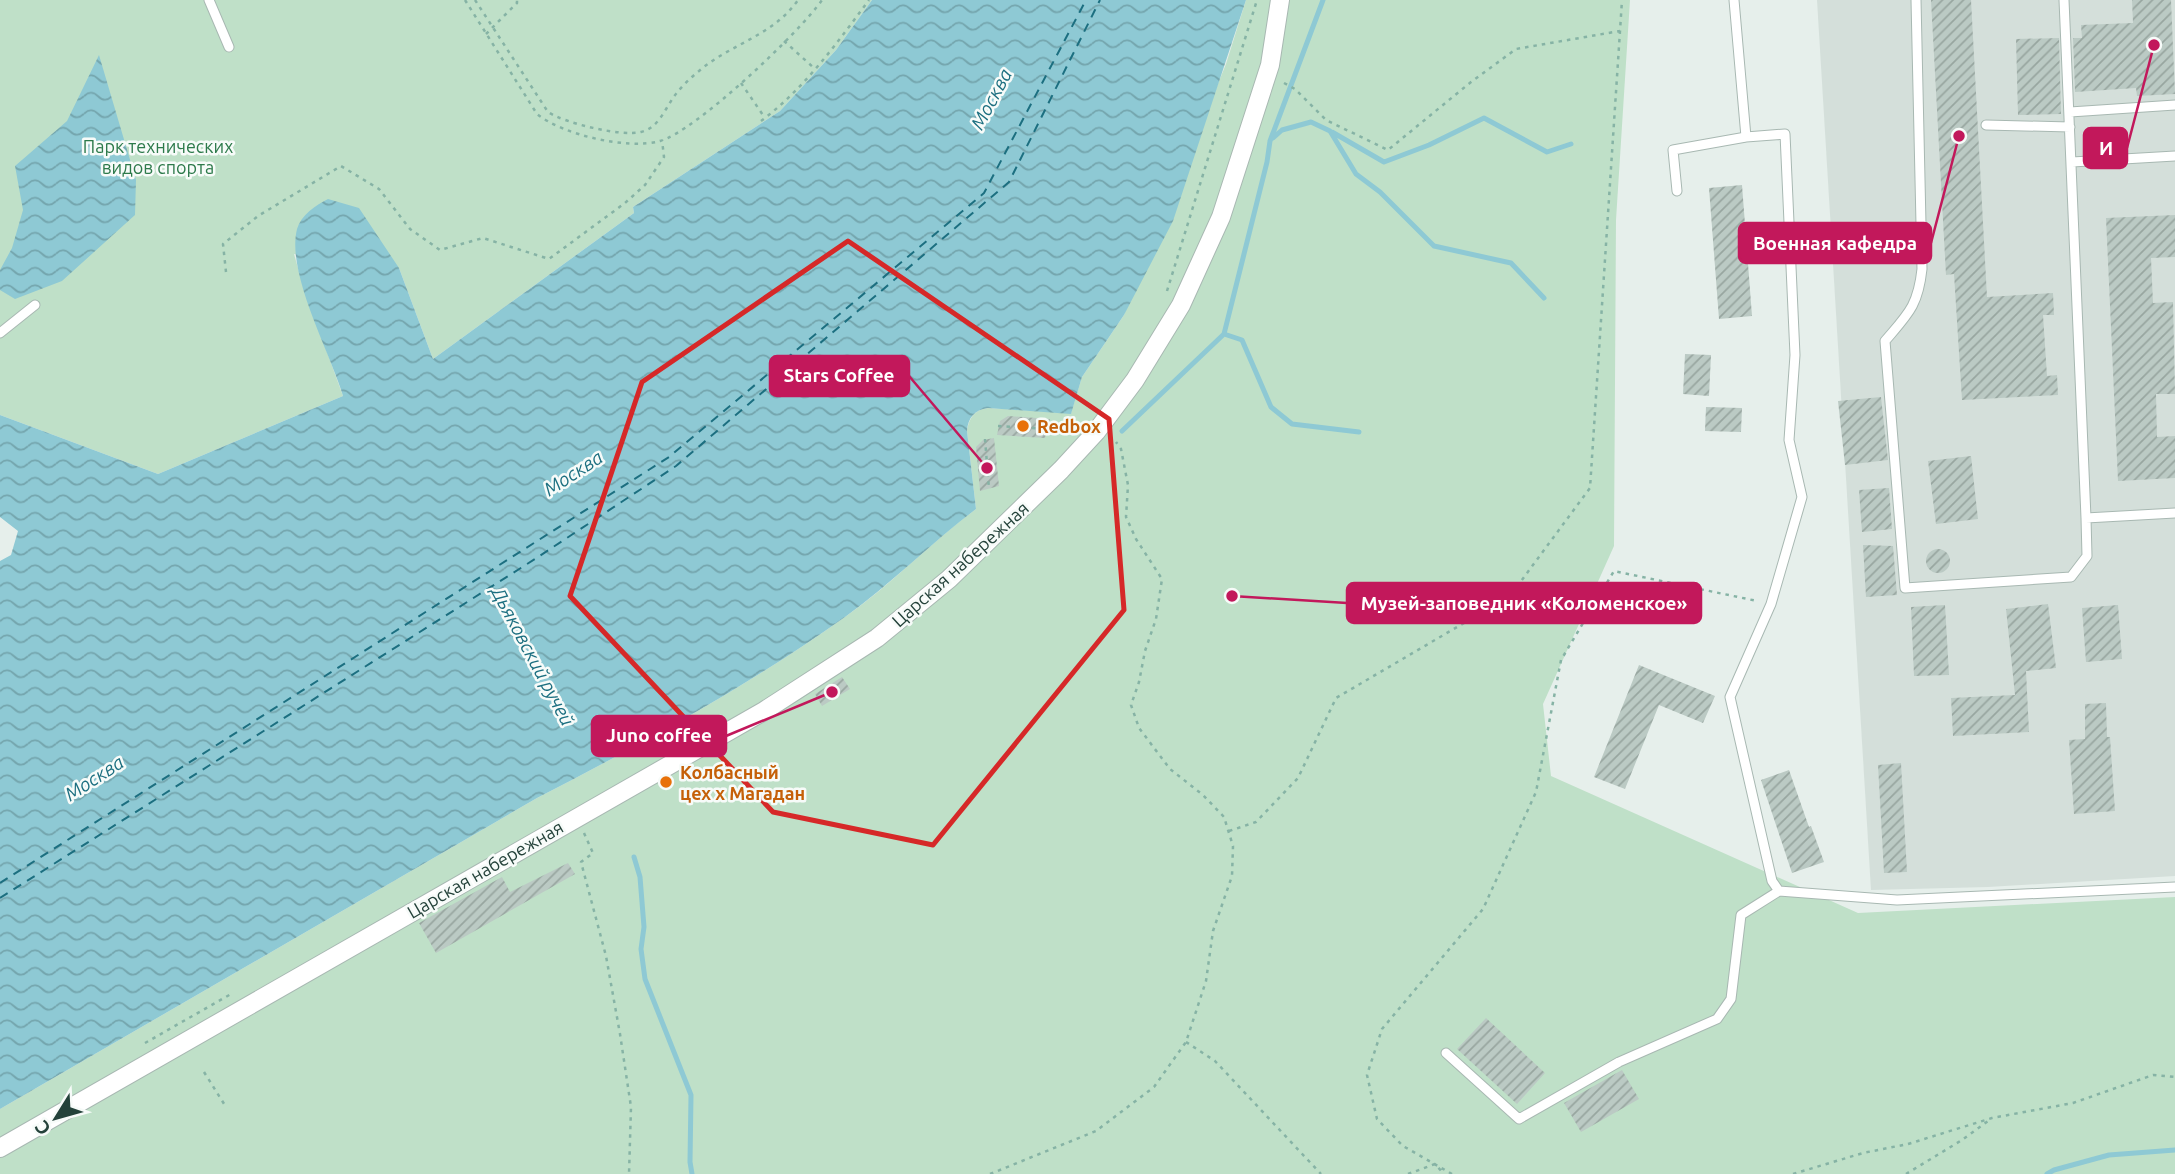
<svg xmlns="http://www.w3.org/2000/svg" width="2175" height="1174" font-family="Ubuntu,sans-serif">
	<defs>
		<pattern id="water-waves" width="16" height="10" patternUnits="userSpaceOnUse" patternTransform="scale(1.75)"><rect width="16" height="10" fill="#8ec9d4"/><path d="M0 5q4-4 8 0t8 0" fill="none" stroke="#74a5ad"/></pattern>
		<pattern id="building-hatch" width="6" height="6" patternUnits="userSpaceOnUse" patternTransform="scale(1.75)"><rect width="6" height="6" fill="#bbcac4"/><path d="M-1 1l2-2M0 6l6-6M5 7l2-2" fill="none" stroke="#98a6a0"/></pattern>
	</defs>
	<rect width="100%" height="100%" fill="#e6efeb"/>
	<!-- built -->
	<path fill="#d4dfda" d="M1817,0H2175V876L1988,887L1871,890Z"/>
	<!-- park -->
	<path fill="#bfe0c8" d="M0,0H872L836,50L780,111L633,207L634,213L433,359L399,268L294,254L304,289L343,396L158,474L0,415Z
		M1246,0H1630L1616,220L1614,546L1543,704L1551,776L1858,913L2175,897V1174H0V1109L537,798C642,744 748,686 845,617C891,585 930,543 976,509L967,431C969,418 974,410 988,408L1071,413L1082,377L1124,315L1226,64Z"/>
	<!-- water -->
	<path fill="url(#water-waves)" d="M872,0H1246L1173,221L1124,315L1082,377L1071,414L988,408C974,410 968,418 967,431L976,509C931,543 891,584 845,617C748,686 642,744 537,798L0,1109V561L11,555L18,531L0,517V415L158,474L343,396C330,352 286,273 297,229C301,215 316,205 328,199L359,208L399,268L433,359L634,213L633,207L780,111L836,50Z
		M99,55L136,180L135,215L62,281L15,299L0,290V270L12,248L23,210L15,166L67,121Z"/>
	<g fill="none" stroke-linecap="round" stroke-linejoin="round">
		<!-- stream -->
		<path stroke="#8ec9d4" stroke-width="5" d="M1332,132L1384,162L1429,145L1484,118L1547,152L1571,144
			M1273,138L1282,130L1311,122L1330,131L1356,174L1380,192L1434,246L1511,263L1544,298
			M1224,334L1242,340L1271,407L1292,424L1359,432
			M1122,431L1224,334L1267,162L1270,141L1323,0
			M634,857L640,877L644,927L641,949L645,979L691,1095L690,1162L692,1174
			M2047,1174L2054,1170L2109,1155L2175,1150"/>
		<!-- ferry -->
		<path stroke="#1c6f80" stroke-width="2" stroke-dasharray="9 7" stroke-linecap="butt" d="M0,883L669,457L984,193L1086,0
			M0,898L535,559L676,466L1009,182L1100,0"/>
	</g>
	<!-- building -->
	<path fill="url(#building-hatch)" d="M1931,0H1971L1987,297L2053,293L2054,315H2043L2047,376L2057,375L2058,395L1962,400L1954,274L1946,275Z
		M2132,0H2171L2175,94L2137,96L2136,88L2075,92L2073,38H2082L2081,25L2133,23Z
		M2059,38L2061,114L2018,115L2016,39Z
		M1742,185L1752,316L1719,319L1709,188Z
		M2175,215V257L2151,258L2153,303L2173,302L2175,394H2156L2157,437L2175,436V478L2118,481L2106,218Z
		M1685,354L1711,355L1709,396L1683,394Z
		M1881,397L1888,460L1845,465L1838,401Z
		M1706,407L1742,408L1741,432L1705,431Z
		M1008,416L1050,419L1045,438L997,435L1000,421Z
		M994,438L999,486L980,491L976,447L983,440Z
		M1971,456L1978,519L1936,524L1928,461Z
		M1889,488L1892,529L1862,532L1859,490Z
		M1863,545L1893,546L1897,595L1866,597Z
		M1926 561a12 12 0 1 1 24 0a12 12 0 1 1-24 0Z
		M2048,604L2056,668L2026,671L2029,732L1953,736L1951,698L2015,695L2006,609Z
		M1945,605L1949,675L1914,676L1911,607Z
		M2118,605L2122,659L2086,662L2082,608Z
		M1639,665L1715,696L1703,723L1659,705L1625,789L1594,777Z
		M842,677L850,689L822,706L815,694Z
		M2106,703L2107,737H2110L2115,811L2074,814L2069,740L2085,739V704Z
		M1901,763L1907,872L1884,873L1878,765Z
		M1789,770L1809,827L1811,826L1824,862L1792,873L1761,780Z
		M568,863L575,874L436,953L419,923L502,877L510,892Z
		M1486,1018L1545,1073L1517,1104L1457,1049Z
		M1622,1070L1639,1099L1581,1132L1564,1103Z"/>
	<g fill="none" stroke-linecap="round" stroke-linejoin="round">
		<!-- lane casing -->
		<g stroke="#a8b8b2" stroke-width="11">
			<path id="lane" d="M209,0L229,47
				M1734,0L1746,137
				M1916,0L1922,269C1918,306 1908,314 1885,341L1905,588L2071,577L2087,556L2086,518L2175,513
				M2064,0L2086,518
				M2070,112L2175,105
				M1986,125L2070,127
				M2072,162L2175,156
				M1677,191L1673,150L1746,137L1785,134L1795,355L1789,440L1802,497L1771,604L1730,697L1772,881L1779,891
				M0,333L35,305
				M1446,1053L1519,1119L1619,1062L1717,1019L1731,999L1741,915L1779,891L1897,900L2175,887"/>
		</g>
		<!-- street casing -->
		<g stroke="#a8b8b2" stroke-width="20">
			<path id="street" d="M0,1148L764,711L877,638L949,579L1061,470L1096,432L1135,380L1181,305L1221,217L1270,65L1280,0"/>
		</g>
		<!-- path -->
		<path stroke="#86b3a5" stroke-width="2.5" stroke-dasharray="3.5 5" stroke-linecap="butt" d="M465,0L537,114C563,135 628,150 660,141C696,131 800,32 822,0
			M475,0L548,112C564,123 622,137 641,132C658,128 664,111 673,98C680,88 689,79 699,71C730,44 773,36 798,0
			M486,34L517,3V0
			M784,41L814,68
			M741,83L765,118
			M1284,83L1295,89L1326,120L1388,150L1471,82L1516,49L1620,31L1622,0
			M761,121C804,89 837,43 869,0
			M226,272L223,244L258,216L341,166L379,189L410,229L440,250L483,238L549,259L625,203L645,185L664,157L662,140
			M1167,291L1257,0
			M998,426L1048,429
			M985,439L989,489
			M1229,831L1256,822L1298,778L1336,698L1510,596L1590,488L1620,31
			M584,833L593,853L581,862L606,956L620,1034L631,1107L629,1174
			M1186,1042L1215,1061L1321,1174
			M145,1043L231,994
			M204,1072L226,1107
			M990,1174L1096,1131L1154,1087L1186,1042L1206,981L1213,931L1232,876L1233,846L1224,817L1203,795L1170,769L1139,728L1131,705L1139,682L1145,651L1156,619L1162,579L1136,539L1126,517L1128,485L1121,449L1116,442
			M1408,1174L1435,1164L1444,1174
			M1452,1174L1403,1146L1377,1119L1367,1075L1382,1029L1483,909L1536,792L1561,660L1614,571L1757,601
			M1793,1174L1863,1153L1908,1144L1992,1118L2073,1103L2153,1075L2175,1077
			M1906,1174L1962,1140L1988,1121"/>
		<!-- lane -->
		<use href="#lane" stroke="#fff" stroke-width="9"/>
		<!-- street -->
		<use href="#street" stroke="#fff" stroke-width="18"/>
	</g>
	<!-- marked area -->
	<path fill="none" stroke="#d62828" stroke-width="5" stroke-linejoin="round" d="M848,241L1109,419L1124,610L933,845L773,812L570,596L642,382Z"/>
	<!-- markers -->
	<g fill="#e8710a" stroke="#f7fbf9" stroke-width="2.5">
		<circle cx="1023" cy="426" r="7"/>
		<circle cx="666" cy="782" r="7"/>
	</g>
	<g text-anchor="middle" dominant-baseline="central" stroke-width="5" stroke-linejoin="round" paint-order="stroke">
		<!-- park labels -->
		<g font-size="18" fill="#2d7a4b" stroke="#f7fbf9">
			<text x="158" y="146">Парк технических<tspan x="158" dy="21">видов спорта</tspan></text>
		</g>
		<!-- food labels -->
		<g font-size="18" font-weight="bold" fill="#c56008" stroke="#f7fbf9" text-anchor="start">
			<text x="1037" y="426">Redbox</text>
			<text x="680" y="772">Колбасный<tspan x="680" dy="21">цех x Магадан</tspan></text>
		</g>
		<!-- street labels -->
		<g font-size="18" fill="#24423a" stroke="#f7fbf9">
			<text transform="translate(960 564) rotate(-42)">Царская набережная</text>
			<text transform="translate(485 869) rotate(-30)">Царская набережная</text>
		</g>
		<!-- water labels -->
		<g font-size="19" font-style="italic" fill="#1c6f80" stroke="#f7fbf9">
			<text transform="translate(991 99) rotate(-62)">Москва</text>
			<text transform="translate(573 473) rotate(-33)">Москва</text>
			<text transform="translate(533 656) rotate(62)">Дьяковский ручей</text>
			<text transform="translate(94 778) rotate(-33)">Москва</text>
		</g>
	</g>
	<!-- callouts -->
	<path fill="none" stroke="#c2185b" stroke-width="2.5" d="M2154 45L2127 148M1959 136L1931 243M987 468L909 376M1232 596L1347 603M832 692L726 736"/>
	<g fill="#c2185b" stroke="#f7fbf9" stroke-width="2.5">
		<circle cx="2154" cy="45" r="7"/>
		<circle cx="1959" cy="136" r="7"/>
		<circle cx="987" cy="468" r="7"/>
		<circle cx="1232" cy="596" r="7"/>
		<circle cx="832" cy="692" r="7"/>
	</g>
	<g fill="#c2185b" stroke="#c2185b" stroke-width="2.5">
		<rect x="2084" y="128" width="43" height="40" rx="7"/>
		<rect x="1739" y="223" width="192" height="40" rx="7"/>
		<rect x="770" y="356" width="139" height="40" rx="7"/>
		<rect x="1347" y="583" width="354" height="40" rx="7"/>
		<rect x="592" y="716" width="134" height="40" rx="7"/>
	</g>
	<g font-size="19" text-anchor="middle" font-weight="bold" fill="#fff">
		<text x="2106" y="155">И</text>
		<text x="1835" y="250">Военная кафедра</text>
		<text x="839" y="382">Stars Coffee</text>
		<text x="1524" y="610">Музей-заповедник «Коломенское»</text>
		<text x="659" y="742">Juno coffee</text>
	</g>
	<!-- north arrow -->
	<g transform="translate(56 1118) rotate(233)" stroke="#f7fbf9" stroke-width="5" paint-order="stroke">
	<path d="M0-5L12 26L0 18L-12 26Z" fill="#24423a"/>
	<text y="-10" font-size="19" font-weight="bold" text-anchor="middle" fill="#24423a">С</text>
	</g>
</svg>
